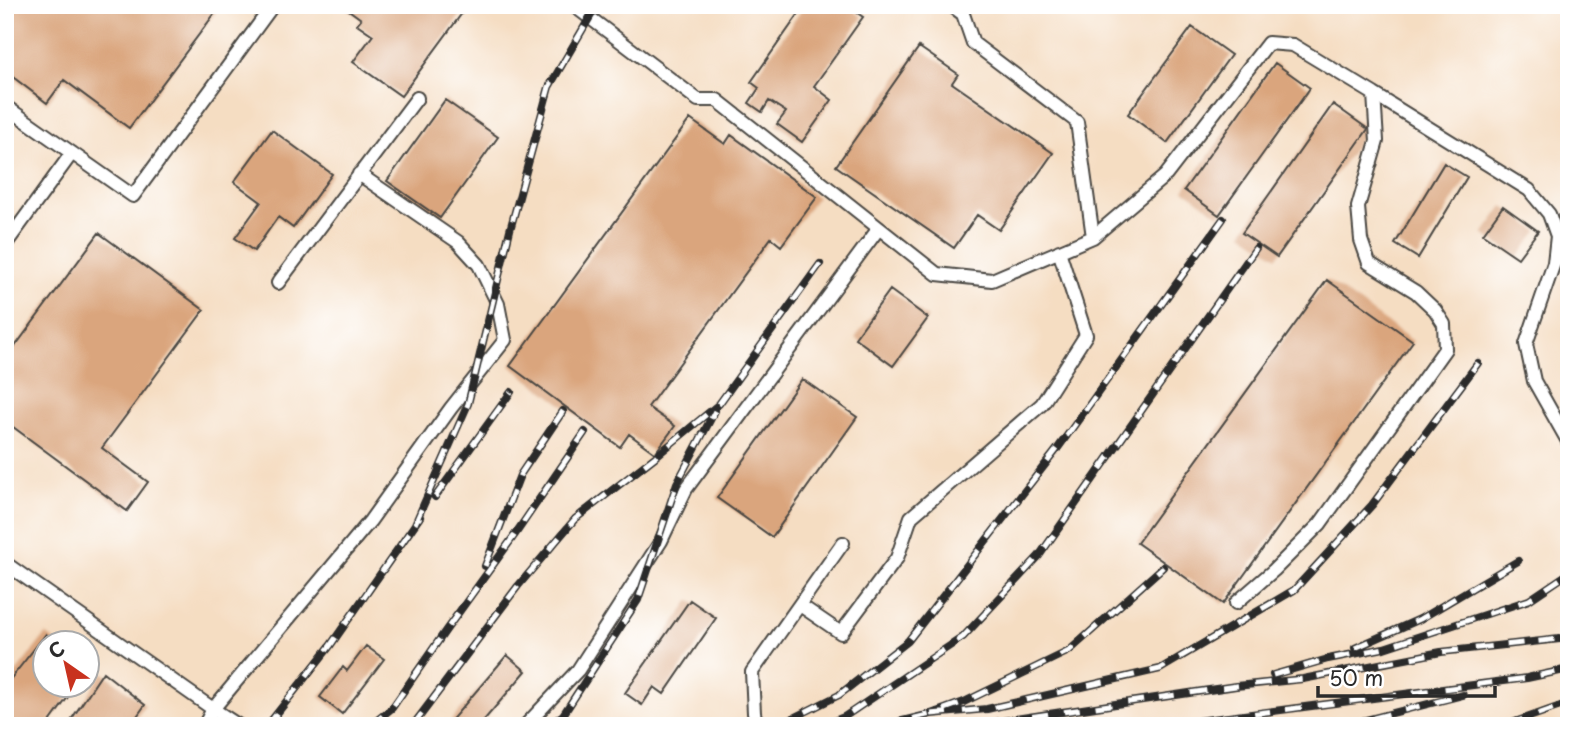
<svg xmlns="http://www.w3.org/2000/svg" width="1574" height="731" font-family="'Playpen Sans',sans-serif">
	<rect width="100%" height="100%" fill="#fff"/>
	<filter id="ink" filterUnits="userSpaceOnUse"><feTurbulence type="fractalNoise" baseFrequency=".0143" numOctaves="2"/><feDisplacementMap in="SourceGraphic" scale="14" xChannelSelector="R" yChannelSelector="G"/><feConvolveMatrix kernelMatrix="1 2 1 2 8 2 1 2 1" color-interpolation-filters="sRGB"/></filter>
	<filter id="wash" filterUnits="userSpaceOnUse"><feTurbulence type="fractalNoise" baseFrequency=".00686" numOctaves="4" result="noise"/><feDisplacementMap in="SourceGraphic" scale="28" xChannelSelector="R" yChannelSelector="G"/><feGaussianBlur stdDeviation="1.57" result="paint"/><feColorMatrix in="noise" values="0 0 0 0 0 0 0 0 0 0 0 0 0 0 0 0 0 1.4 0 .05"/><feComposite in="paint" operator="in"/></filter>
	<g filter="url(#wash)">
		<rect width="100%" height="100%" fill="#f5ddc2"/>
		<g id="blocks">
			<!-- building -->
			<path fill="#daa57d" d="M5,5H221L129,128L64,80L47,103L5,71Z
				M342,5H468L401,96L353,62L373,35L357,24L361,19Z
				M805,5H846L863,17L814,86L832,100L802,142L777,124L786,112L769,101L762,112L749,103L759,88L751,82Z
				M1192,27L1231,55L1167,143L1128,114Z
				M919,47L958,74L952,83L1053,153L999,230L977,215L954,248L836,166Z
				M1275,63L1310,88L1219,215L1184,190Z
				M445,100L498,137L440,218L387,181Z
				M1333,104L1368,129L1277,257L1242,233Z
				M690,119L725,144L731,135L817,197L781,246L771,238L648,407L675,426L655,453L629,434L620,447L510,366Z
				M272,130L332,174L293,228L278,217L254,251L235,238L261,202L234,182Z
				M1444,163L1467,177L1418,258L1395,244Z
				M1503,206L1538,231L1518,258L1483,234Z
				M99,233L204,310L102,448L148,482L127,511L5,421V360Z
				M1327,280L1413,341L1223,604L1137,543Z
				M890,290L928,318L893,366L855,338Z
				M802,379L857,417L772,537L717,498Z
				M690,600L716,618L664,694L654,687L642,705L625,693Z
				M46,634L59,644H46V686H76L47,726H5V686Z
				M366,646L384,659L342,714L320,697L343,667L347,671Z
				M507,655L526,671L479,726H453L449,723Z
				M103,672L145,705L130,726H67Z"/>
		</g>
	</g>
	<g filter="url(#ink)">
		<use href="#blocks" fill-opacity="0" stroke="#494642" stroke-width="2"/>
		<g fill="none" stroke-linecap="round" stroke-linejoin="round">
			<!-- lane casing -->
			<g stroke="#494642" stroke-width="16">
				<path id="lane" d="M573,5L698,100H717L937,274L992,280L1093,237L1166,175L1268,43L1293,45L1374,94L1377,141L1358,207L1361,240L1369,263L1416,292L1435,310L1444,324L1445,349L1320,524L1274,570L1236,603
					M951,5L963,14L973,43L1077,122L1093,237
					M1374,94L1529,190L1549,214L1557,236L1554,263L1526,344L1534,381L1569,443
					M5,106L133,196L273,5
					M5,245L72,153
					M278,283L417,98
					M5,563L213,709L239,726
					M800,605L841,633L897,558L911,517L1042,404L1086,335L1059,251
					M204,726L213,709L370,521L451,408L505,340L498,304L479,265L458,242L359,174
					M525,726L578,670L661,541L686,489L879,228
					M757,726L754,713L752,672L843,543"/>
			</g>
			<!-- lane -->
			<use href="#lane" stroke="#fff" stroke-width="12"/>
			<!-- rail casing -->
			<g stroke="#2b2b2b" stroke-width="8">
				<path id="rail" d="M435,497L511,392
					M415,524L468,404L510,230L549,87L597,5
					M485,566L520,475L563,411
					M1355,648L1420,619L1518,561
					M1273,675L1328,659L1384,648L1529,600L1569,573
					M931,714L987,709L1160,669L1294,590L1372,505L1478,363
					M267,726L330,646L420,517
					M370,726L392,708L446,630L514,536L585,432
					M411,726L417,720L518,586L575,519L655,457L719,404L820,264
					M548,726L563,715L638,600L677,483L715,411
					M777,726L839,695L908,641L1058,448L1223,219
					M822,726L844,717L963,637L1039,556L1256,248
					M882,726L931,714L964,702L1069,651L1163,567
					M969,726L1236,686L1303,679L1441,652L1569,638
					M1159,726L1527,678L1569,669
					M1342,726L1463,695
					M1508,726L1515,722L1569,703"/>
			</g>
			<!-- rail -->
			<use href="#rail" stroke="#fff" stroke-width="5" stroke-dasharray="16" stroke-linecap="butt"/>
		</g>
	</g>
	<!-- margin -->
	<rect width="1574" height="731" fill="none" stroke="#fff" stroke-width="28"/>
	<!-- north arrow -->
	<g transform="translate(66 664) rotate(326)"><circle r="33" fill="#ffffff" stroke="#aaaaaa" stroke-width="2"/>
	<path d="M0-5L12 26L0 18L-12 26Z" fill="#c8321e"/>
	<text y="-10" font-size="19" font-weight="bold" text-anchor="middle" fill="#2b2b2b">С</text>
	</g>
	<!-- scale -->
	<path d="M1318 686v10h177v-10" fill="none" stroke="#2b2b2b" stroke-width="3.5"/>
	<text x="1329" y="686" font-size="21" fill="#2b2b2b" stroke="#ffffff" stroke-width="5" paint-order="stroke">50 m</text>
</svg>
